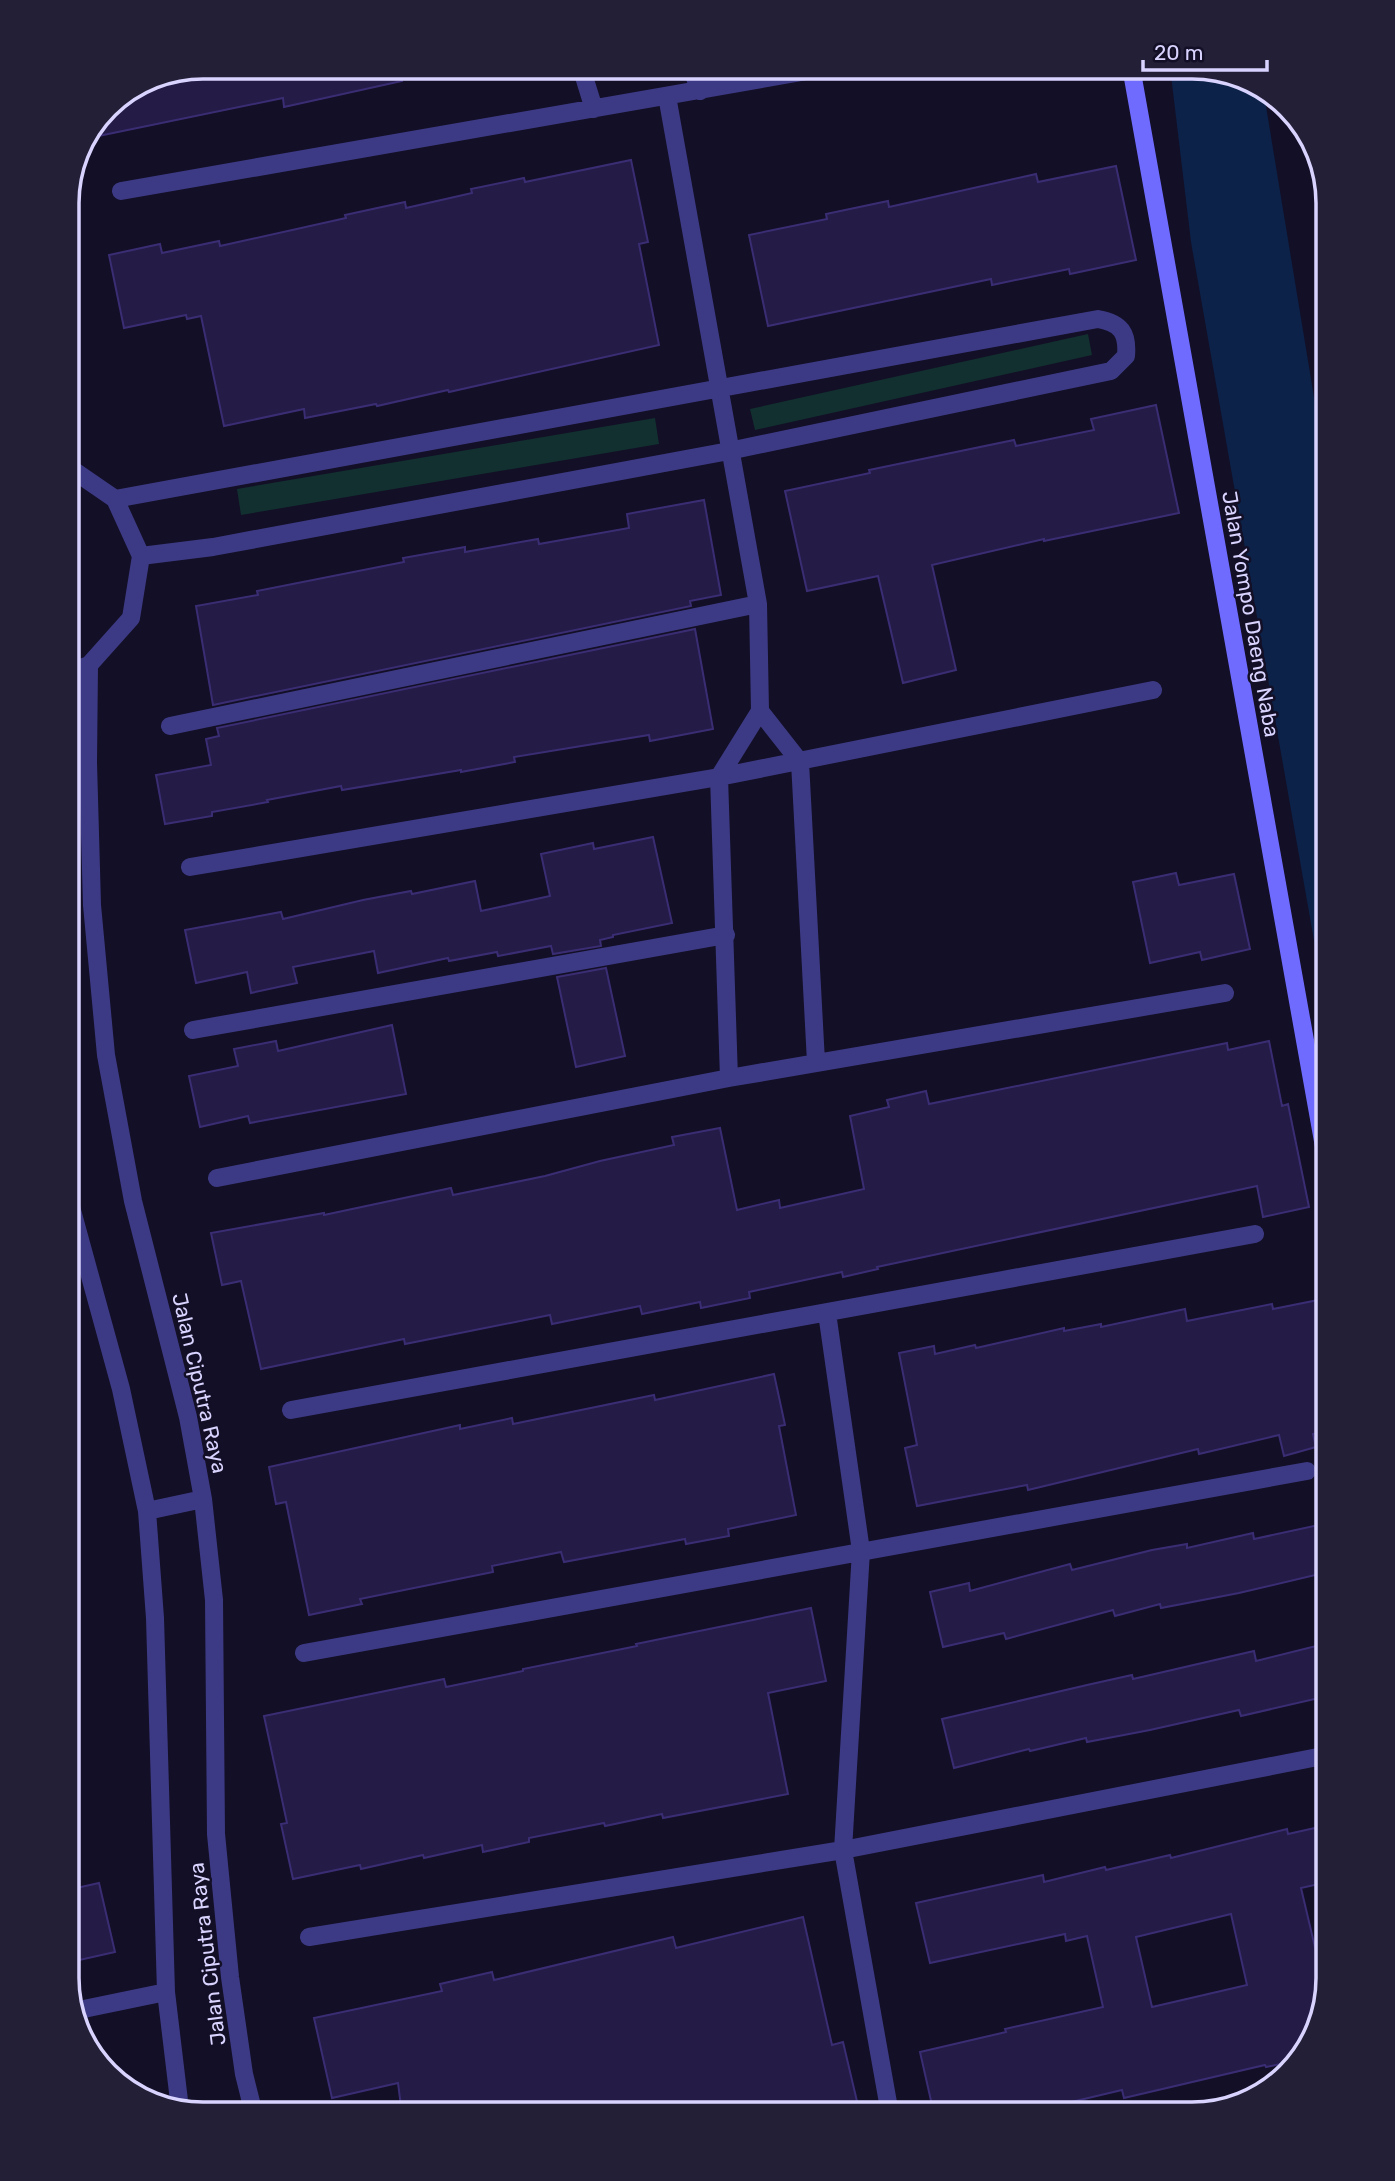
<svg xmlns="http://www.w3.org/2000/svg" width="1395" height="2181" font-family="Rubik,sans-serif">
	<rect width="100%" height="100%" fill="#130f26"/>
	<!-- green -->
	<path fill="#12302f" d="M1088,334L1092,355L755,430L750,409Z
		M655,418L659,444L241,515L237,489Z"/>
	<!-- water -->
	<path fill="#0c2248" d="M1170,67H1202L1263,88L1328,482V1020L1191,242Z"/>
	<!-- building -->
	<path fill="#241b47" stroke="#3b2d73" stroke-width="2" fill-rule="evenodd" d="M202,66L400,67L402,81L284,107L283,98L84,139L107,106L151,77Z
		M631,160L648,242L639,244L659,345L449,392L448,390L377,406L376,404L305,418L304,409L224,426L201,316L187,319L186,315L124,328L109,255L160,244L162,253L219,241L220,246L346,218L345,215L405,202L406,208L472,193L471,189L524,178L525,182Z
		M1116,166L1136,260L1070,274L1069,269L992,285L991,279L768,326L749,235L827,219L826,214L888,201L889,207L1036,174L1038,182Z
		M1156,405L1179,513L1044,541V539L932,565L956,670L903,683L878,576L807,591L785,491L870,473L869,470L1014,440L1016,446L1094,430L1091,419Z
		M704,500L721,595L690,601L691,606L213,705L196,606L258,595L257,591L404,562L403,558L465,547V552L538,539L539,544L629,528L627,514Z
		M695,629L713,729L650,741L649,735L514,757L515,762L461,772V770L342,790L341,786L267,800L268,802L212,812V816L165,824L156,775L211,765L206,739L219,736L217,728Z
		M653,837L672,923L613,935V937L600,940L601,946L553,954L551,946L498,956L497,952L449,961L448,958L378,973L374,951L293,967L297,983L251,993L247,972L196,983L185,930L281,912L283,919L363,900L411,891L412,894L475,881L481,911L550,896L541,854L593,843L594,849Z
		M1176,873L1179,885L1234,874L1250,949L1202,960L1200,952L1150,963L1133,882Z
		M606,968L625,1056L576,1067L557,977Z
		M392,1025L406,1094L250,1123L248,1116L200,1127L189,1076L238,1066L234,1049L276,1041L278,1051Z
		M1269,1041L1282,1106L1288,1104L1309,1207L1263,1217L1257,1186L877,1267L878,1269L843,1277L842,1272L749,1292L750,1298L701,1308L700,1302L642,1314L640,1306L552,1324L550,1315L405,1344L404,1339L261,1369L241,1281L222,1285L211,1233L324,1213V1215L451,1188L453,1195L545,1176L600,1161L674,1145L672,1137L720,1128L737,1210L779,1200L780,1208L864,1189L850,1116L889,1107L887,1100L926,1091L929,1104L1227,1043L1228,1050Z
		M1328,1298V1431L1313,1434L1316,1447L1284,1456L1279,1435L1199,1454L1198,1449L1028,1490L1027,1485L917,1506L905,1448L917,1445L899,1353L934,1346L935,1354L975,1345L976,1348L1064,1328V1331L1101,1324V1327L1185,1309L1187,1321L1272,1304L1273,1309Z
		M774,1374L785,1425L779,1426L796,1515L728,1529L729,1536L686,1544L685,1539L564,1562L561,1552L492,1566L493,1572L360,1599L362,1604L309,1615L286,1502L276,1504L269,1467L460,1425V1429L512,1418L513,1424L654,1395L655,1400Z
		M1328,1523V1572L1239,1593L1161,1608L1160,1604L1115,1616L1113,1610L1006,1639L1004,1633L943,1647L930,1592L969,1583L970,1591L1070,1564L1072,1570L1152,1550L1187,1544V1548L1253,1533L1254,1539Z
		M811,1608L826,1681L768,1693L788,1794L663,1818L662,1814L605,1826L604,1823L529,1838V1842L483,1852L482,1845L424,1858L423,1855L361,1869L360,1865L293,1879L281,1824L287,1823L264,1716L444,1679L446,1687L523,1671V1669L637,1646L636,1644Z
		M1328,1643V1696L1241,1716L1239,1710L1150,1730L1087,1742L1086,1738L1030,1751L1029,1749L954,1768L942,1719L1087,1685L1132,1675L1133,1679L1254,1651L1256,1661Z
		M1328,1825V1882L1301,1888L1318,1960L1328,1957V1979L1306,2054L1299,2060L1266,2067L1265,2065L1124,2098L1122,2090L1025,2113L1023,2105L981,2114H934L920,2052L1006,2032L1005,2029L1103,2007L1087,1936L1066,1941L1065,1934L930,1963L916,1903L1043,1875L1044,1882L1105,1867L1106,1870L1170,1855L1171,1858L1287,1829L1288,1834ZM1231,1914L1247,1985L1152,2007L1136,1937Z
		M99,1883L115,1952L66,1963L67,1890Z
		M803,1917L832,2045L843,2042L860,2114H402L398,2083L332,2098L314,2018L442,1991L440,1984L492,1972L494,1980L673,1937L676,1948Z"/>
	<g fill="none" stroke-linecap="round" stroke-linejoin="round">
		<!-- street -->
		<path stroke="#3d3a85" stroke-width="18" d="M581,67L594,109
			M691,67L700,91
			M667,96L758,604L760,711L719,777L729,1078
			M121,191L830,67
			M115,499L1098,319C1121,323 1128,333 1126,356L1111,371L729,451L213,547L141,556
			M89,665L88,763L92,905L106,1055L133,1201L188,1417L203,1499L214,1600L216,1834L230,1977L244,2074L254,2114
			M67,673L89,665L131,618L141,556L115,499L67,466
			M760,711L800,762L816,1062
			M170,726L758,604
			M190,867L719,777L1153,690
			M193,1030L726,935
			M217,1178L729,1078L1225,993
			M67,1182L71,1207L121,1389L147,1511L155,1618L166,1992L180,2109
			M827,1313L861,1551L843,1850L890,2114
			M291,1410L1255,1234
			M147,1511L203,1499
			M304,1653L1307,1471
			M309,1937L843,1850L1328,1755
			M74,2011L166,1992"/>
		<!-- secondary -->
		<path stroke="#6f6bff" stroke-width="18" d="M1131,67L1328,1169"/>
	</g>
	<g text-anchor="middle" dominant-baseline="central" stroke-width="5" stroke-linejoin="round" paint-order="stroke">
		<!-- street labels -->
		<g font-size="21" fill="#d9d4ff" stroke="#130f26">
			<text transform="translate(1251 614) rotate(80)">Jalan Yompo Daeng Naba</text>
			<text transform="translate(200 1383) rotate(77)">Jalan Ciputra Raya</text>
			<text transform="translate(207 1954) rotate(-97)">Jalan Ciputra Raya</text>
		</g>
	</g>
	<!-- crop -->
	<path d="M0 0H1395V2181H0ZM203 79H1192A124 124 0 0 1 1316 203V1978A124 124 0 0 1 1192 2102H203A124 124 0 0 1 79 1978V203A124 124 0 0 1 203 79Z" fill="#231f37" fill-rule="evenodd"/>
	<path fill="none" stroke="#d9d4ff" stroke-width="3.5" d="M203 79H1192A124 124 0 0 1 1316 203V1978A124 124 0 0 1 1192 2102H203A124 124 0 0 1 79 1978V203A124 124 0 0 1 203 79Z"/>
	<!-- scale -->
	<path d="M1143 60v10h124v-10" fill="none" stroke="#d9d4ff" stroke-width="3.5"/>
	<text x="1154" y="60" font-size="21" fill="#d9d4ff" stroke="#130f26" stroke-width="5" paint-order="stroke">20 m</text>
</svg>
